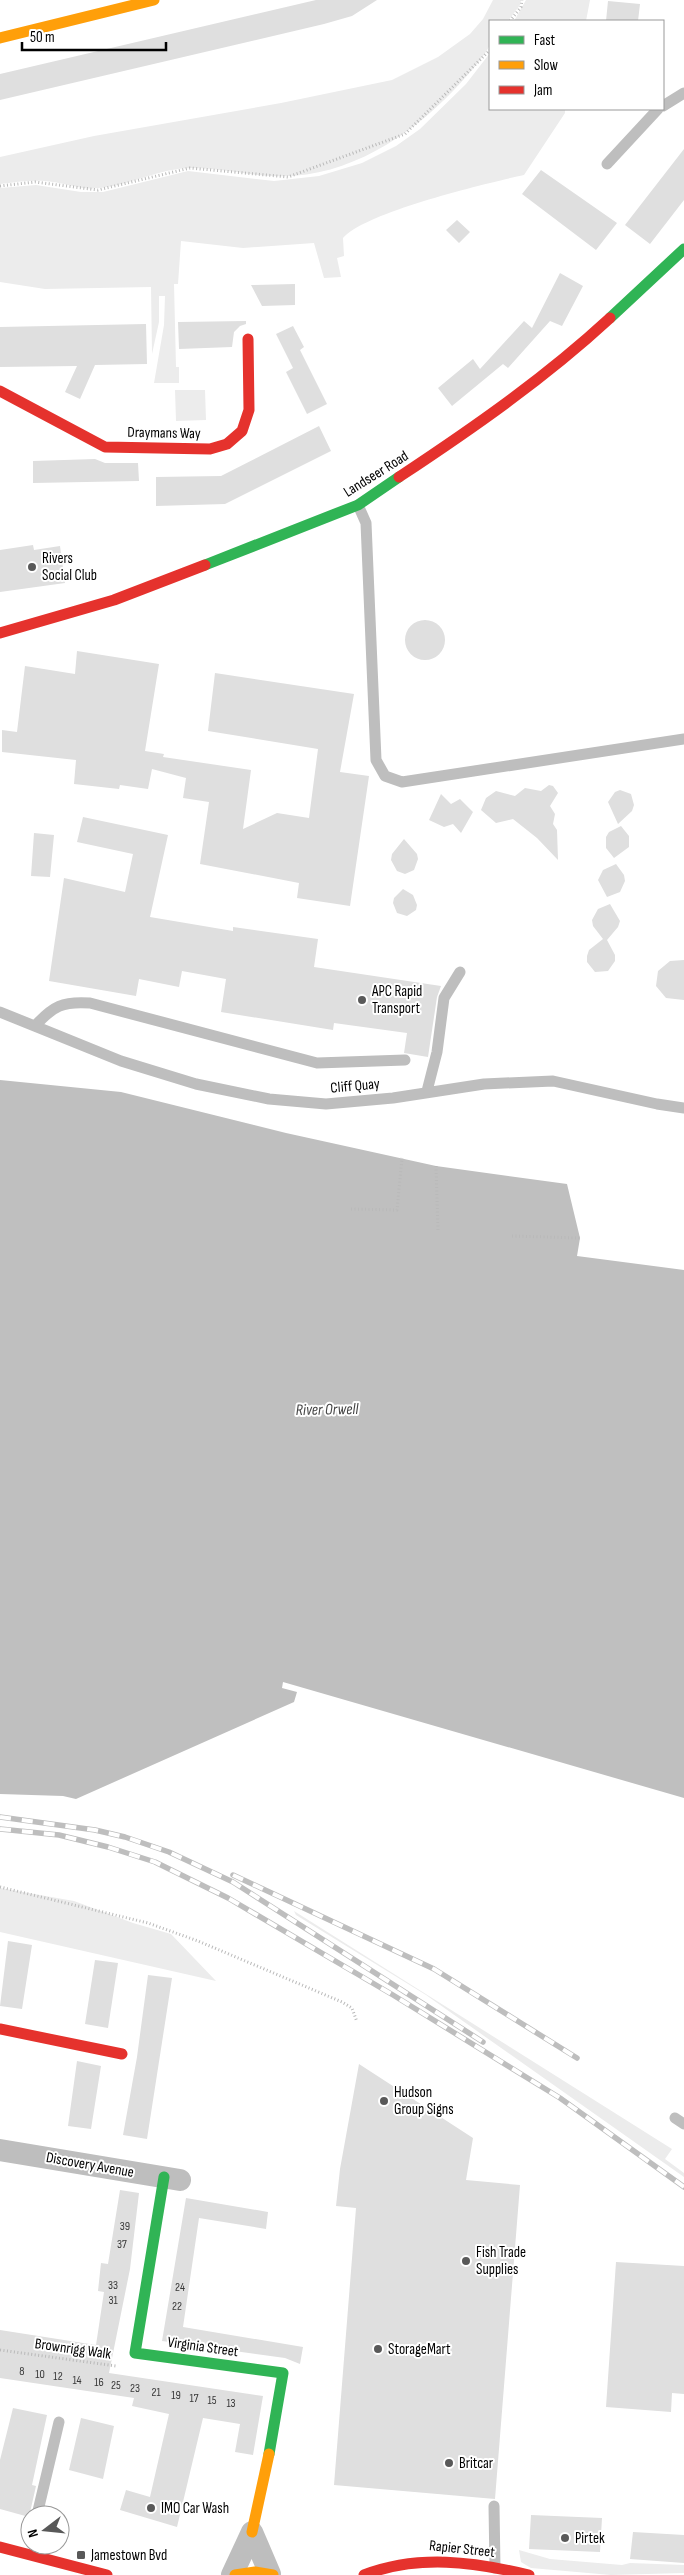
<svg xmlns="http://www.w3.org/2000/svg" width="684" height="2575" font-family="'Sofia Sans Condensed',sans-serif">
	<rect width="100%" height="100%" fill="#fff"/>
	<!-- green -->
	<path fill="#ececec" d="M493,0H521L520,5L508,21H490C490,28 492,38 490,44C488,53 461,83 453,91C407,139 342,180 273,176C247,175 220,168 194,168C161,167 130,186 98,188C82,190 68,184 53,182C35,179 18,182 0,184V157L94,136L281,103L392,80L438,57L470,34L483,19Z
		M526,0H590L586,21H514Z
		M490,53V109H565V113L524,175C487,183 365,212 343,238L344,256L337,258L341,277L324,278L314,243L243,248L181,241L178,284H174L176,367H179V383H154L164,325L165,296H159V322L152,354L151,287L45,289L0,282V188L36,185L81,192H103L188,171L274,181L319,176L362,163L396,146L420,129L466,84Z
		M175,390H205L206,420L176,421Z
		M0,1888L74,1901L133,1923L171,1934L216,1981L0,1932Z
		M294,1911L672,2149L665,2159L684,2173V2177L426,1995L296,1915Z
		M519,2550L550,2559L622,2565L630,2563L684,2565V2573L611,2575L531,2568L521,2562Z"/>
	<!-- water -->
	<path fill="#bfbfbf" d="M0,1080L121,1092L286,1133L436,1166L567,1184L580,1238L577,1256L684,1270V1798L283,1682L282,1688L297,1692L294,1702L76,1799L63,1796L0,1794Z"/>
	<!-- building -->
	<path fill="#dfdfdf" d="M316,0H377L352,16L324,24L0,100V74Z
		M608,1L640,4L638,21H606Z
		M684,149V200L650,244L625,225Z
		M541,170L617,223L596,250L522,194Z
		M457,220L470,232L459,243L446,230Z
		M560,273L583,286L562,326L550,321L508,368L503,364L452,406L438,388L473,359L480,369L524,321L532,328Z
		M295,284V305L262,306L251,285Z
		M246,321V324L240,326L234,332L232,347L179,349L178,322Z
		M146,324L147,364L95,365L80,399L65,392L77,366L0,367V327Z
		M293,326L304,347L300,350L327,404L307,414L286,372L293,368L276,334Z
		M319,426L331,451L225,504L156,506V477L221,476Z
		M95,459L105,463H138L139,481L33,483V461Z
		M33,545L34,550L60,546L65,583L0,592V550Z
		M405 640a20 20 0 1 1 40 0a20 20 0 1 1-40 0Z
		M77,651L159,664L145,751L164,754L163,757L251,770L243,829L277,813L309,818L318,749L208,731L215,673L354,694L340,772L369,776L350,906L297,898L299,883L200,864L209,802L183,798L186,778L152,769L148,789L120,785L119,789L74,784L76,760L2,752V730L17,732L25,666L75,674Z
		M549,785L553,786L558,793L550,806L555,814L553,824L557,830L558,860L537,838L513,819L496,823L481,810L486,798L496,791L515,796L525,788L541,791Z
		M620,790L631,794L634,805L632,811L618,824L608,802L615,792Z
		M441,794L451,804L460,799L473,812L461,833L453,824L444,827L429,820Z
		M83,817L168,835L150,917L233,931V927L318,939L314,967L441,986L437,997L428,1057L404,1053L407,1033L334,1023L333,1030L221,1012L226,979L182,971L179,987L139,979L136,996L49,981L64,878L125,892L133,854L77,842Z
		M621,826L629,836V847L614,858L606,848V837L609,832Z
		M34,833L54,835L50,877L31,876Z
		M404,839L417,854L418,859L414,870L405,874L397,871L391,860L392,854Z
		M616,864L624,875L625,881L620,892L607,897L598,880L603,870Z
		M403,889L413,895L417,905L416,910L407,916L397,913L393,903L394,898Z
		M610,904L620,921L618,927L607,940L615,955V961L608,971L595,972L587,962V956L589,950L603,939L593,926L592,920L598,909Z
		M684,960V1000L666,998L656,986L658,971L670,961Z
		M8,1941L32,1945L22,2009L0,2006Z
		M95,1960L118,1963L108,2028L85,2024Z
		M148,1975L172,1978L147,2139L123,2135L137,2057Z
		M77,2061L101,2066L91,2129L68,2126Z
		M359,2064L473,2138L466,2180L520,2185L495,2499L334,2485L356,2208L336,2206L340,2169Z
		M120,2190L139,2193L130,2269L109,2373L263,2396L253,2455L235,2452L240,2424L203,2418L177,2527L120,2510L126,2490L150,2497L169,2414L132,2406L134,2398L0,2378V2330L96,2345L104,2292L98,2291L101,2263L108,2264Z
		M186,2198L268,2212L266,2229L199,2218L183,2327L303,2347L300,2364L285,2358L162,2341Z
		M616,2262L684,2266V2394L672,2393L671,2412L606,2407Z
		M13,2408L47,2415L32,2485L36,2486L29,2517L0,2509V2460Z
		M81,2418L114,2426L103,2479L69,2470Z
		M531,2515L602,2518L600,2552L529,2549Z
		M633,2532L684,2535V2563L630,2559Z"/>
	<g fill="none" stroke-linecap="round" stroke-linejoin="round">
		<!-- path -->
		<path stroke="#b9b9b9" stroke-width="3" stroke-dasharray="1 2.5" stroke-linecap="butt" d="M510,21L521,7L522,0
			M0,186L35,182L98,190L190,168L288,177L405,134L490,50
			M436,1166L438,1231
			M351,1209L397,1210L402,1158
			M512,1236L580,1238
			M0,1887L148,1923L198,1941L342,2002L352,2008L357,2022
			M0,2350L116,2366"/>
		<!-- lane -->
		<path stroke="#bebebe" stroke-width="11" d="M663,106L684,93
			M607,164L658,109
			M358,505L366,523L376,760L385,776L402,782L684,739
			M0,1012L121,1061L196,1084L269,1099L326,1104L393,1098L484,1084L553,1081L657,1104L684,1108
			M35,1026C53,1006 63,1001 90,1003L317,1063L405,1060
			M427,1091L437,1052L444,998L460,972
			M675,2118L684,2124
			M494,2506L495,2568
			M37,2515L59,2422"/>
		<!-- street -->
		<path stroke="#bebebe" stroke-width="22" d="M0,2150L180,2180
			M232,2575L252,2532L270,2574"/>
		<!-- fast -->
		<path stroke="#30b455" stroke-width="11" d="M610,318L684,249
			M205,565L358,505L399,477
			M164,2177L135,2353L283,2373L269,2454"/>
		<!-- slow -->
		<path stroke="#ff9f0a" stroke-width="11" d="M0,38L154,0
			M252,2532L269,2454
			M235,2575L255,2572L273,2575"/>
		<!-- jam -->
		<path stroke="#e5322d" stroke-width="11" d="M0,391L105,447L210,449L227,444L242,431L249,410L248,339
			M399,477C473,428 545,378 610,318
			M0,633L114,600L205,565
			M0,2029L122,2054
			M0,2547L107,2575
			M364,2575C419,2554 474,2562 529,2575"/>
		<!-- rail casing -->
		<g stroke="#bebebe" stroke-width="5.5">
			<path id="rail" d="M0,1817L95,1830L125,1837L169,1852L233,1882L483,2042
				M0,1829L59,1835L108,1847L155,1862L228,1898L393,1995L560,2098L684,2187
				M233,1875L434,1969L577,2058"/>
		</g>
		<!-- rail -->
		<use href="#rail" stroke="#fff" stroke-width="4" stroke-dasharray="11" stroke-linecap="butt"/>
	</g>
	<!-- markers -->
	<g fill="#595959" stroke="#fff" stroke-width="2">
		<circle cx="32" cy="567" r="5"/>
		<circle cx="362" cy="1000" r="5"/>
		<circle cx="384" cy="2101" r="5"/>
		<circle cx="466" cy="2261" r="5"/>
		<circle cx="378" cy="2349" r="5"/>
		<circle cx="449" cy="2463" r="5"/>
		<circle cx="151" cy="2508" r="5"/>
		<circle cx="565" cy="2538" r="5"/>
		<rect x="76" y="2550" width="10" height="10" rx="2.5"/>
	</g>
	<g text-anchor="middle" dominant-baseline="central" stroke-width="4" stroke-linejoin="round" paint-order="stroke">
		<!-- number labels -->
		<g font-size="12" fill="#383838">
			<text x="125" y="2226">39</text>
			<text x="122" y="2244">37</text>
			<text x="113" y="2285">33</text>
			<text x="180" y="2287">24</text>
			<text x="113" y="2300">31</text>
			<text x="177" y="2306">22</text>
			<text x="22" y="2371">8</text>
			<text x="40" y="2374">10</text>
			<text x="58" y="2376">12</text>
			<text x="77" y="2380">14</text>
			<text x="99" y="2382">16</text>
			<text x="116" y="2385">25</text>
			<text x="135" y="2388">23</text>
			<text x="156" y="2392">21</text>
			<text x="176" y="2395">19</text>
			<text x="194" y="2398">17</text>
			<text x="212" y="2400">15</text>
			<text x="231" y="2403">13</text>
		</g>
		<!-- street labels -->
		<g font-size="15" fill="#000" stroke="#fff">
			<text transform="translate(164 433) rotate(1)">Draymans Way</text>
			<text transform="translate(376 474) rotate(-32)">Landseer Road</text>
			<text transform="translate(355 1086) rotate(-5)">Cliff Quay</text>
			<text transform="translate(90 2165) rotate(10)">Discovery Avenue</text>
			<text transform="translate(203 2347) rotate(8)">Virginia Street</text>
			<text transform="translate(73 2349) rotate(8)">Brownrigg Walk</text>
			<text transform="translate(462 2549) rotate(6)">Rapier Street</text>
		</g>
		<!-- poi labels -->
		<g font-size="15" fill="#000" stroke="#fff" text-anchor="start">
			<text x="42" y="558">Rivers<tspan x="42" dy="17">Social Club</tspan></text>
			<text x="372" y="991">APC Rapid<tspan x="372" dy="17">Transport</tspan></text>
			<text x="394" y="2092">Hudson<tspan x="394" dy="17">Group Signs</tspan></text>
			<text x="476" y="2252">Fish Trade<tspan x="476" dy="17">Supplies</tspan></text>
			<text x="388" y="2349">StorageMart</text>
			<text x="459" y="2463">Britcar</text>
			<text x="161" y="2508">IMO Car Wash</text>
			<text x="575" y="2538">Pirtek</text>
			<text x="91" y="2555">Jamestown Bvd</text>
		</g>
		<!-- water labels -->
		<g font-size="16" font-style="italic" fill="#444" stroke="#fff">
			<text transform="translate(327 1410) rotate(-1)">River Orwell</text>
		</g>
	</g>
	<!-- legend -->
	<rect x="489" y="20" width="175" height="90" fill="#ffffff" stroke="#999999"/>
	<rect x="499" y="36" width="25" height="8" fill="#30b455" stroke="#999999"/>
	<text x="534" y="45" font-size="15" fill="#000000">Fast</text>
	<rect x="499" y="61" width="25" height="8" fill="#ff9f0a" stroke="#999999"/>
	<text x="534" y="70" font-size="15" fill="#000000">Slow</text>
	<rect x="499" y="86" width="25" height="8" fill="#e5322d" stroke="#999999"/>
	<text x="534" y="95" font-size="15" fill="#000000">Jam</text>
	<!-- north arrow -->
	<g transform="translate(45 2530) rotate(254)"><circle r="24" fill="#ffffff" stroke="#999999"/>
	<path d="M0-4L9 19L0 12L-9 19Z" fill="#595959"/>
	<text y="-8" font-size="14" font-weight="bold" text-anchor="middle" fill="#000000">N</text>
	</g>
	<!-- scale -->
	<path d="M22 42v8h144v-8" fill="none" stroke="#000000" stroke-width="2.5"/>
	<text x="30" y="42" font-size="15" fill="#000000" stroke="#ffffff" stroke-width="4" paint-order="stroke">50 m</text>
</svg>
